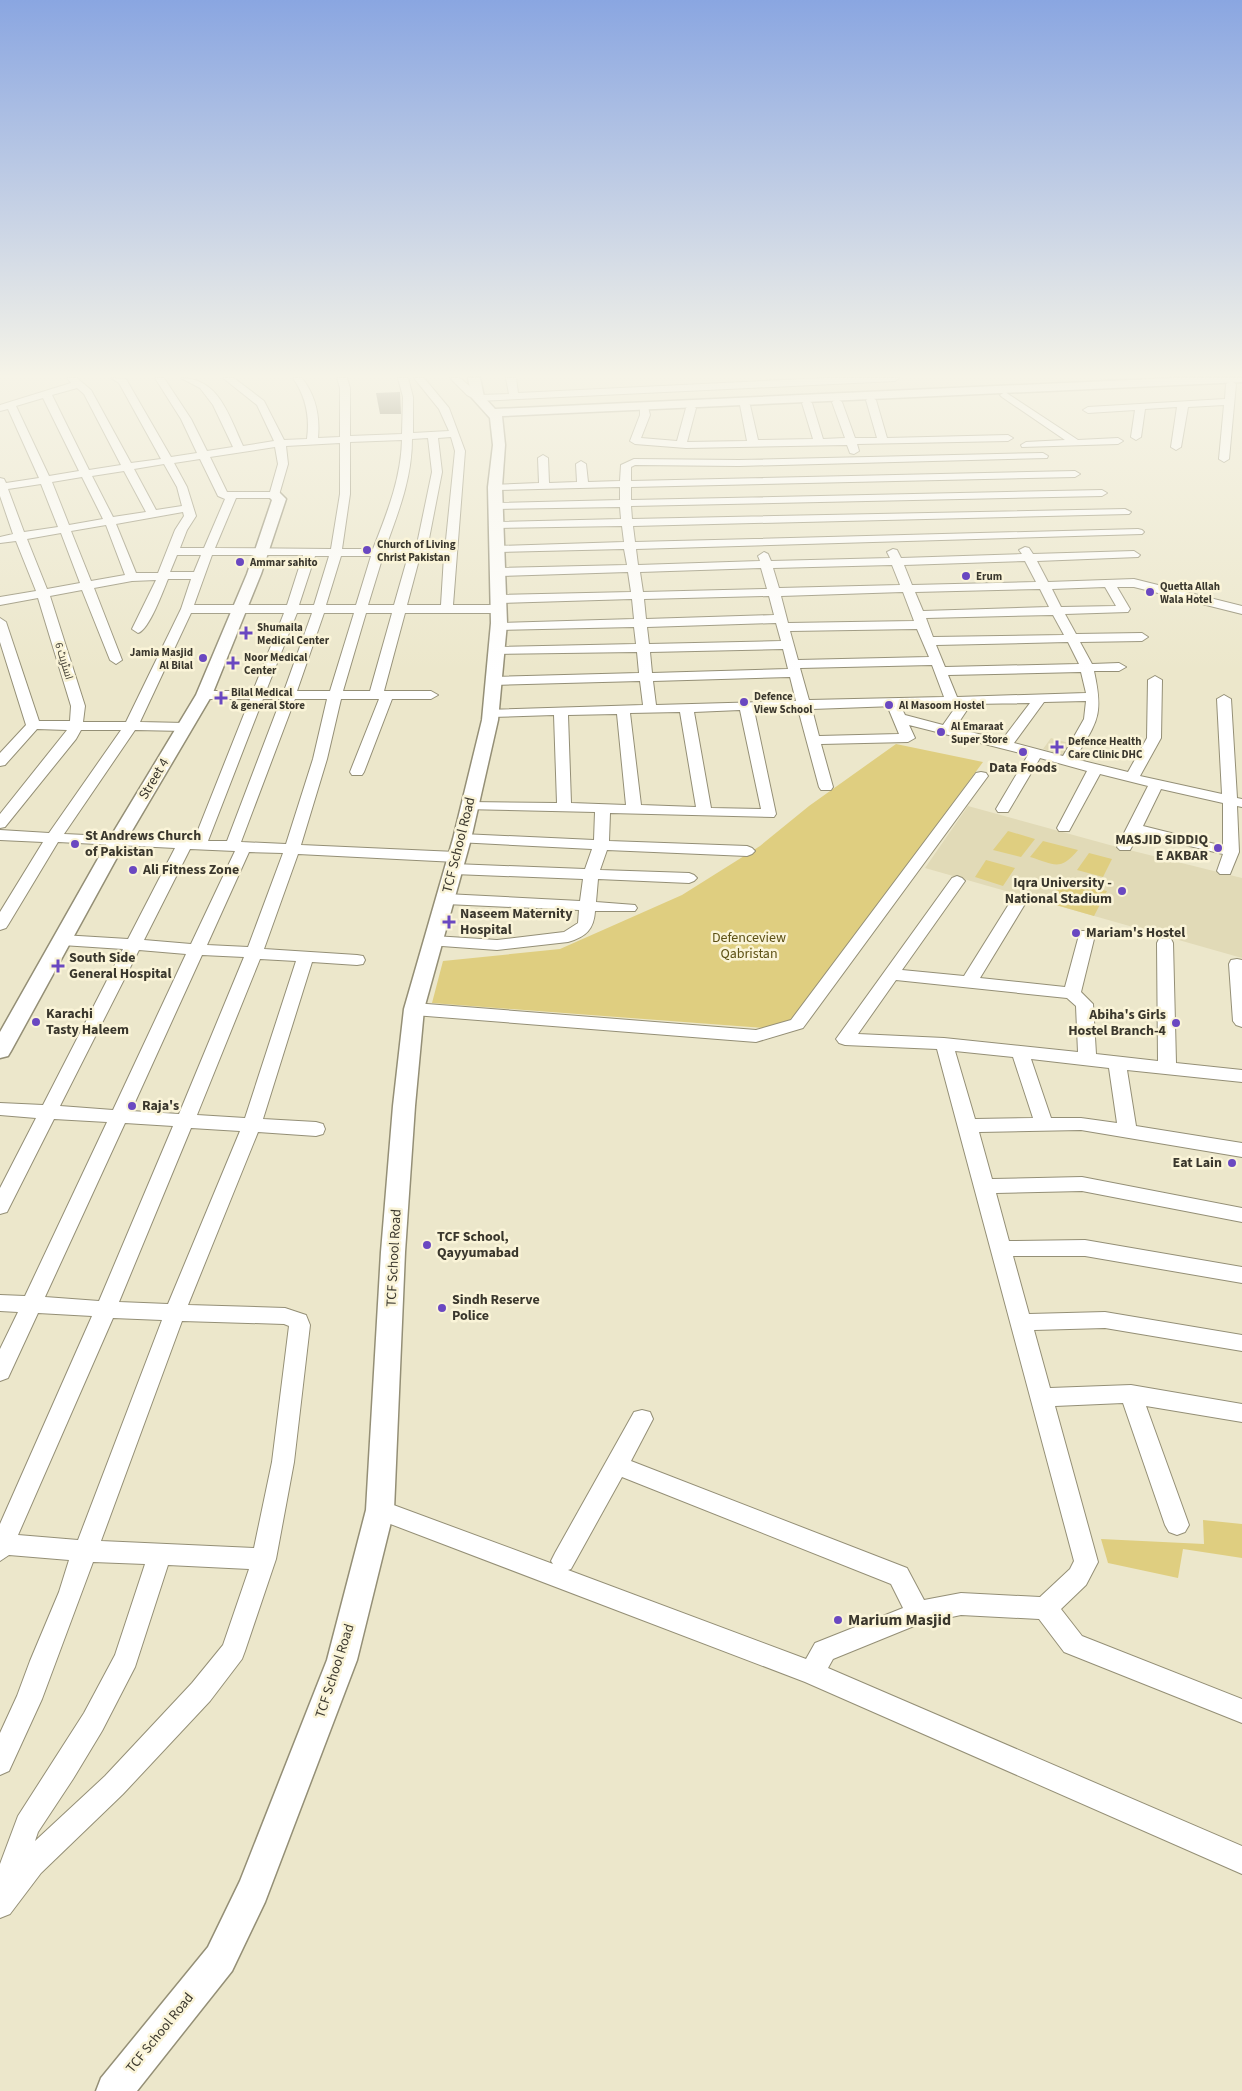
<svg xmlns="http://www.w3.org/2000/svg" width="1242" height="2091" font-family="'Source Sans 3',Cairo,sans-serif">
	<rect width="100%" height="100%" fill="#ece7cb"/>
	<!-- built -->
	<path fill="#e1dab7" d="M1051,738L1072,744L1064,755L1043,749Z
		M968,806L1117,847L1242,878V958L925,868Z"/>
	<!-- green -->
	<path fill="#dfce80" d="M896,744L983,762L792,1022L776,1029L432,1003L443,961L560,949L682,895L760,846L809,806Z
		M1008,831L1035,839L1021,857L993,850Z
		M1043,841L1078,850C1060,872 1054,864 1030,857Z
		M1089,853L1112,859L1103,877L1077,870Z
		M986,860L1015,868L1003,886L975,877Z
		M1062,879L1107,891L1094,916L1049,903Z
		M1203,1520L1242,1524V1558L1183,1549L1178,1578L1108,1563L1101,1539L1204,1544Z"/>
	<!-- building -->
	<path fill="#59543c" d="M400,392L401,414H380L376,393Z"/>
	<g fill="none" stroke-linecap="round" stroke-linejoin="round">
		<!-- minor casing -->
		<g stroke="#948f76" stroke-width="2">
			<path id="minor" d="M67,378H77L91,390L131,463L161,459L119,383L111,378L126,379L171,457L197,453L181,419L155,378H164L191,419L207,451L233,447L213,405L200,388L181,378C219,378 229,416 243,446L274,441L257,405L223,378H234L264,401L284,440L307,439C310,416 306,397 293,378H302C316,396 320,416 318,438L340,437V388L337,378H347L350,388V436L402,434L403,397L398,378H408L413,397V433L449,431L439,409L414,378H424L449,408L465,451L453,605H499L505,609L499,613H405L384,691H431L438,695L431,699H392L364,772L362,775H352L350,772L379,699H341L327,759L301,845L456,852L461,854L464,857L461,860L456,862L298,854L264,949L357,955L363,956L365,960L363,964L357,965L312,962L263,1119L316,1122L323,1124L325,1129L323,1134L316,1136L258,1132L188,1305L285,1308L306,1315L310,1325L294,1462L276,1559L245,1651L242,1659L210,1701L123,1794L41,1873L10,1914L0,1918V1864L18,1816L84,1713L115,1655L145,1564L93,1562L42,1699L9,1771L0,1775V1733L17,1696L30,1661L59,1592L69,1560L9,1555L0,1561V1524L92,1316L38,1313L8,1378L0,1381V1349L18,1312L0,1311V1295L25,1296L107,1122L54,1119L7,1212L0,1214V1188L36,1118L0,1115V1103L43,1105L123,949L62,945L56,944L54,940L56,936L62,935L128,939L175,848L58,842L8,925L6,928L0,930V912L43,842L0,840V830L49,833L121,730H81L76,739L5,827L0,828V814L67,730L37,729L5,765L0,766V753L26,725L0,642V618L6,622L39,721H70L71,706L38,598L0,605V597L36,591L16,541L0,543V537L13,534L0,496V478L4,479L6,483L39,478L8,409L0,411V405L71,383ZM77,388L84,394L121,465L89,470L52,395ZM43,398L79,471L49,476L16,406ZM451,437L455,451L445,550L427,549L442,472L438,438ZM428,438L432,472L416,549H385C398,513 412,479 412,439ZM402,440C401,479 387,513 373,549H342L350,494V442ZM340,443V494L331,549L215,548L236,498H274L279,495L288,464L286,446ZM275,447L278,464L270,492H227L210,457ZM200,459L218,496L225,499L204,548H180L187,530L196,516L187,487L174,463ZM164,464L177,487L182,506L156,510L134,469ZM124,471L146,512L113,517L92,476ZM82,477L103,519L69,525L52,482ZM41,484L58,527L24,532L8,489ZM183,512L184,516L175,530L158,573H136L116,524ZM106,525L125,575L91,581L71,531ZM61,533L80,583L47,589L27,539ZM177,555H201L194,572H170ZM212,555H303L287,605H194ZM315,556H329L314,605H299ZM341,556H371L356,605H326ZM383,556H408L394,605H368ZM420,556H444L441,605H407ZM168,579H191L181,609L126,722H83L85,706L50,596L82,590L110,660L116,664L122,660L94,588L132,581L156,580L132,629L138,633C149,630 163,591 168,579ZM191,613H284L253,691H204L197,695L204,699H250L194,840L64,834L135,730L185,731L192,727L185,723L140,722ZM297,613H312L284,691H266ZM324,613H354L330,691H297ZM366,613H392L370,691H343ZM263,699H281L227,841H208ZM295,699H327L313,759L286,844L241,842ZM190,849L235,851L191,944L144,940ZM249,852L283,853L248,947L207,945ZM139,950L186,954L113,1110L60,1106ZM202,955L244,957L179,1114L131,1111ZM260,959L296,961L245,1118L197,1115ZM125,1123L173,1126L99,1301L45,1297ZM191,1128L240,1131L168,1304L119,1302ZM113,1318L162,1320L78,1540L18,1535ZM182,1321L284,1324L289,1326L272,1462L254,1548L101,1541ZM168,1565L249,1569L223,1645L192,1683L105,1776L35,1841L38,1832L73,1779L102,1731L135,1667Z
				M450,378H460L480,395L509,394L506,378H516L518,393L825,378H899L895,381L478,401L467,395Z
				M1231,381L1236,384L1229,459L1224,462L1219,459L1224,405L1188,407L1181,447L1176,450L1171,447L1177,407L1145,409L1141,437L1136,440L1131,437L1135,410L1088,413L1083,410L1088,407L1225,399L1226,384Z
				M1005,392L1078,440L1118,438L1123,441L1118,444L1022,447L1021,445L1026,442L1065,440L1002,397L1000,395Z
				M871,397L876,400L887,438L1008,435L1013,438L1008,441L857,444L859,451L854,454L850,453L847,445L686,448L635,444L630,441L640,415V407H648L650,415L641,438L677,441L686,408L691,405L696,408L687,442L747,441L740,405L745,402L750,405L758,440L813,439L802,403L807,400L812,403L823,439L845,438L832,402L837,399L842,402L855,438H877L866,400Z
				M1043,453L1048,456L1047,458L739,466L635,465L631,467V481L1075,471L1080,474L1075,477L631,487V500L1102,490L1107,493L1102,496L631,506L632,519L1125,509L1131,512L1129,514L633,526L635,542L1138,529L1142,530L1144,532L1142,534L636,549L638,565L760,561L758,556L764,552L768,554L771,561L890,558L887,552L893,549L897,550L901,558L1022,554L1019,550L1025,547L1029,548L1033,554L1134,551L1140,555L1138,557L1037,561L1048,582L1134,579L1242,606V614L1134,587H1117L1130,609L1128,612L1065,614L1076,634L1142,633L1148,637L1142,641L1080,642L1092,664L1119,663L1126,667L1119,671H1094C1104,717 1097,721 1075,759L1128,772L1147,738L1148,680L1155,676L1162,680L1161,738L1140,776L1222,794L1217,699L1224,695L1231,699L1237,798L1242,799V807L1237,806L1239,852L1230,874H1220L1217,871L1223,854L1139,834L1130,850H1120L1117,847L1148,786L1100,774L1069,831H1059L1057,828L1087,771L1040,758L1008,812H998L996,809L1028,755L909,725L915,738L908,742L821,744L833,787L831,790H821L819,787L798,709L754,710L776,814L774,817L610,813L609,841L747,846L752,848L755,851L752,854L747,856L607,850L600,870L689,873L694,875L697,878L694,881L689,883L598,879L596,902L635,905L637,908L635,911H595C594,929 586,937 568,942L497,950L428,945L426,941L428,937L434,936L497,940L564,932L578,923L579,910L446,904L440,902L438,899L440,896L446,894L580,901L583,879L454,874L449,872L446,869L449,866L454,864L585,869L592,849L457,842L454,839L457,836L462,834L594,840L595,812L463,809L461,806L463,803L468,802L557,803L554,715L491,717L486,716L484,713L486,710L643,705L640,681L494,685L487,681L494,677L639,673L637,652L492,654L491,651L497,647L636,644L634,627L495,630L493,627L499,623L634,619L632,599L499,603L493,599L499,595L631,592L628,572L498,576L492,572L498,568L627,565L624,549L497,552L491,549L497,546L624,542L622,526L496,528L490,525L496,522L621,519L620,507L495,509L489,506L495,503L620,500V487L495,490L491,489L490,487L491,485L539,483L538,458L543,455L548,458L549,483L577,482L576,464L581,461L586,464L588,482L620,481L621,465L634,459L739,460ZM1025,561L1036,582L912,585L904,565ZM892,565L900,585L779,588L773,568ZM761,568L767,589L643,592L640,572ZM1105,587L1116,606L1061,607L1052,589ZM1040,589L1049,607L923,611L915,592ZM903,592L914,621L788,623L781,596ZM769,596L774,615L646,619L644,599ZM1053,615L1064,635L933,637L926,618ZM776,623L781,641L649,644L647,627ZM917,629L929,657L798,660L790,631ZM1068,642L1079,664L945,667L936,645ZM783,649L788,669L652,673L650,652ZM932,665L944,697L809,700L800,668ZM1081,672L1086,693L957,697L948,675ZM790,677L796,701L656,705L653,681ZM1086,701L1084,719L1063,756L1014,743L1044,702ZM1030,703L1002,740L955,728L971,704ZM957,705L943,725L905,715L901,707L897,706ZM895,706L889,710L899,734L819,736L812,709ZM740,710L761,809L711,808L694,712ZM680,712L696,807L641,805L630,713ZM617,714L626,805L571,803L568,715ZM1161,789L1223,803V846L1143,826Z
				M981,772L986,773L988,776L803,1028L756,1042L414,1015L408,1013L405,1009L408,1005L414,1003L756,1030L791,1020L976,773Z
				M957,876L962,878L965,881L902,970L964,976L1014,896H1026L1028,899L980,978L1065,987L1079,935L1081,931H1093L1095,935L1081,992L1093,1004L1096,1054L1158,1061L1157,943L1159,939H1171L1173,943L1176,1063L1242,1070V1082L1127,1070L1136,1126L1242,1143V1157L1081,1130L979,1132L992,1179L1082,1177L1242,1208V1222L1082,1191L996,1193L1009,1241L1085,1240L1242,1267V1283L1085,1256H1013L1029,1314L1105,1312L1242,1335V1351L1105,1328L1034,1330L1050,1388L1131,1385L1242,1404V1422L1146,1406L1189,1525L1185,1532L1177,1535L1169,1532L1165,1525L1123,1403L1055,1406L1098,1562L1086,1585L1061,1609L1082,1636L1242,1699V1723L1064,1652L1039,1619L961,1615L919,1624L833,1659L828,1668L1242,1846V1874L805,1682L372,1517L368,1510L372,1503L380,1500L553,1564L551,1561L555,1553L634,1412L642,1410L650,1412L653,1419L631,1461L907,1568L924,1600L961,1593L1040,1597L1070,1569L1074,1561L937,1049L845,1045L839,1043L836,1039L952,878ZM896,980L1067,998L1076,1006L1078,1052L944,1038L858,1034ZM955,1051L1013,1057L1033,1118L975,1119ZM1031,1059L1109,1068L1117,1123L1081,1118H1051ZM622,1477L891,1584L903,1608L815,1643L806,1659L568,1570L571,1569Z
				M1237,959L1242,960V1027L1236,1025L1233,1021L1229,964L1231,960Z"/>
		</g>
		<!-- tertiary casing -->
		<g stroke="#948f76" stroke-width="3">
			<path id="tertiary" d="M468,378H480L484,397L495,409L1174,378H1242V382L502,416L505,445L502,487L507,623L498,720L471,839L424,1009L415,1106L405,1252L394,1510L357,1660L265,1902L232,1971L137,2091H96L101,2078L208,1947L240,1881L327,1660L366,1510L381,1252L393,1106L404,1009L453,839L482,720L491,623L488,487L493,445L490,418L472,398Z
				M274,491L279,492L286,499L261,574L212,695L126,841L11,1051L8,1056L0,1058V1032L108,841L196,695L247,574L272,500L267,495Z"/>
		</g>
		<!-- minor -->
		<use href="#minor" fill="#fff" fill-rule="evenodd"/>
		<!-- tertiary -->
		<use href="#tertiary" fill="#fff" fill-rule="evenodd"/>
	</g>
	<!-- sky -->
	<linearGradient id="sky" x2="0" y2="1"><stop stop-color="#8aa6e1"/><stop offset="0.56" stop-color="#f6f4e8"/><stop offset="1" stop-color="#f6f4e8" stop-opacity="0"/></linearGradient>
	<rect width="1242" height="671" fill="url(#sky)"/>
	<!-- markers -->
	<g fill="#6a48c1" stroke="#faf4d8" stroke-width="2">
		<circle cx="367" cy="550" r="5"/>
		<circle cx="240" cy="562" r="5"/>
		<circle cx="966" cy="576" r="5"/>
		<circle cx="1150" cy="592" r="5"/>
		<path d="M243.5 625.5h5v5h5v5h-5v5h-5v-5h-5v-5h5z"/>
		<circle cx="203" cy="658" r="5"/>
		<path d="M230.5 655.5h5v5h5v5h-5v5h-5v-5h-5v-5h5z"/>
		<path d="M218.5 690.5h5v5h5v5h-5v5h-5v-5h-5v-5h5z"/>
		<circle cx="744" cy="702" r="5"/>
		<circle cx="889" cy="705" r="5"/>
		<circle cx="941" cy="732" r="5"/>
		<path d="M1054.5 739.5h5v5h5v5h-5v5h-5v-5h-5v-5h5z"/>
		<circle cx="1023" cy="752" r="5"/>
		<circle cx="75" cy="844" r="5"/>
		<circle cx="1218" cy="848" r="5"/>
		<circle cx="133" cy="870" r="5"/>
		<circle cx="1122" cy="891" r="5"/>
		<path d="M446.5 914.5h5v5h5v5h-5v5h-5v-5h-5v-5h5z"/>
		<circle cx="1076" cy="933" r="5"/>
		<path d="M55.5 958.5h5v5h5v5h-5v5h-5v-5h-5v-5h5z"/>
		<circle cx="36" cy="1022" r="5"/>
		<circle cx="1176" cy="1023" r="5"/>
		<circle cx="132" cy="1106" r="5"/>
		<circle cx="1232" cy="1163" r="5"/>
		<circle cx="427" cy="1245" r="5"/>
		<circle cx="442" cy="1308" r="5"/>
		<circle cx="838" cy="1620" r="5"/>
	</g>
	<g text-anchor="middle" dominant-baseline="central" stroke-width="5" stroke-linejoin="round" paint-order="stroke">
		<!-- far-poi labels -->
		<g font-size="11" font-weight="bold" fill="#3a372d" stroke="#faf4d8" text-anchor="start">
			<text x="377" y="544">Church of Living<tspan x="377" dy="13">Christ Pakistan</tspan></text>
			<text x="250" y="562">Ammar sahito</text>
			<text x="976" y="576">Erum</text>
			<text x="1160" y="586">Quetta Allah<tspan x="1160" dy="13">Wala Hotel</tspan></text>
			<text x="257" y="627">Shumaila<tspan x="257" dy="13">Medical Center</tspan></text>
			<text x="193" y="652" text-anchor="end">Jamia Masjid<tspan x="193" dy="13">Al Bilal</tspan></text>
			<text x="244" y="657">Noor Medical<tspan x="244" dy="13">Center</tspan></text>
			<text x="231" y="692">Bilal Medical<tspan x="231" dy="13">&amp; general Store</tspan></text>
			<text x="754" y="696">Defence<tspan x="754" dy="13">View School</tspan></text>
			<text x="899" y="705">Al Masoom Hostel</text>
			<text x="951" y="726">Al Emaraat<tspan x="951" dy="13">Super Store</tspan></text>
			<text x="1068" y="741">Defence Health<tspan x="1068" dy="13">Care Clinic DHC</tspan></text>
		</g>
		<!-- far-street labels -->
		<g font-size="11" fill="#3a372d" stroke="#faf4d8">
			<text transform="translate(64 661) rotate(73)">اسٹریٹ 6</text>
		</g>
		<!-- poi labels -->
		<g font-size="14" font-weight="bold" fill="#3a372d" stroke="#faf4d8" text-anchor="start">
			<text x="1023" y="768" text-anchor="middle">Data Foods</text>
			<text x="85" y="836">St Andrews Church<tspan x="85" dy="16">of Pakistan</tspan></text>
			<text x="1208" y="840" text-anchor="end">MASJID SIDDIQ<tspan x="1208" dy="16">E AKBAR</tspan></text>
			<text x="143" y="870">Ali Fitness Zone</text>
			<text x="1112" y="883" text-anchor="end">Iqra University -<tspan x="1112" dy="16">National Stadium</tspan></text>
			<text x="460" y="914">Naseem Maternity<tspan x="460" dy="16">Hospital</tspan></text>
			<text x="1086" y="933">Mariam's Hostel</text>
			<text x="69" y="958">South Side<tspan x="69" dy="16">General Hospital</tspan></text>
			<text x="46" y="1014">Karachi<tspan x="46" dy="16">Tasty Haleem</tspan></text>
			<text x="1166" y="1015" text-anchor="end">Abiha's Girls<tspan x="1166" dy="16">Hostel Branch-4</tspan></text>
			<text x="142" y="1106">Raja's</text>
			<text x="1222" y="1163" text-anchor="end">Eat Lain</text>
			<text x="437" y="1237">TCF School,<tspan x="437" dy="16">Qayyumabad</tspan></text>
			<text x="452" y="1300">Sindh Reserve<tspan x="452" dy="16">Police</tspan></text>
		</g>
		<!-- street labels -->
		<g font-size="14" fill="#3a372d" stroke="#faf4d8">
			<text transform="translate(154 779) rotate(-59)">Street 4</text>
			<text transform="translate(459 845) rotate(-76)">TCF School Road</text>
			<text transform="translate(394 1258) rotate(-87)">TCF School Road</text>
			<text transform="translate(335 1671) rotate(-72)">TCF School Road</text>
			<text transform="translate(160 2033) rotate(-51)">TCF School Road</text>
		</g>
		<!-- park labels -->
		<g font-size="14" fill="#5d5115" stroke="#faf4d8">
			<text x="749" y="938">Defenceview<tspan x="749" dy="16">Qabristan</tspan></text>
		</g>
		<!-- near-poi labels -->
		<g font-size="16" font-weight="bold" fill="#3a372d" stroke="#faf4d8" text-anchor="start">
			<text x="848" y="1620">Marium Masjid</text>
		</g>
	</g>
</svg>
